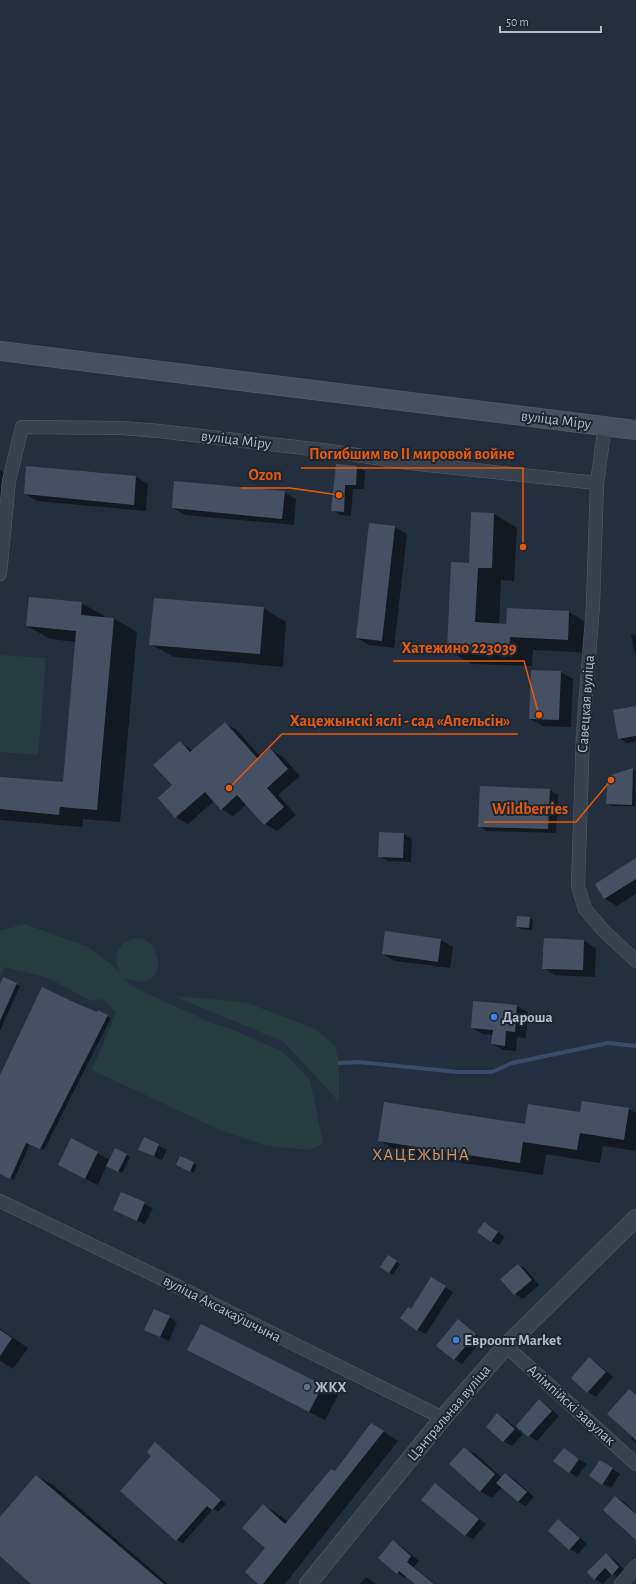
<svg xmlns="http://www.w3.org/2000/svg" width="636" height="1584" font-family="'Alegreya Sans',sans-serif">
	<rect width="100%" height="100%" fill="#242f3e"/>
	<!-- green -->
	<path fill="#263c3f" d="M0,655L46,658L38,755L0,752Z
		M25,924L88,947L110,963L119,972C116,962 114,953 123,944C152,919 177,979 139,982C134,982 128,979 124,978L130,984L146,993L212,1023L236,1031L283,1052L310,1080L323,1143L310,1150L267,1146L222,1131L92,1070L116,1012L102,999L91,1001L48,978L5,967L0,976V931Z
		M174,996L245,1002L313,1028L335,1045L339,1063V1102L284,1042Z"/>
	<!-- shadow -->
	<path fill="#0007" d="M27,467L136,477L148,484L146,511L37,501L25,494Z
		M357,467L365,471L364,489H353L351,516L340,515L332,510L333,488H335Z
		M0,470L6,474L2,502H0Z
		M284,492L296,499L294,525L185,515L173,508Z
		M472,513L494,514L517,528L514,581L501,580L499,625H507L569,612L592,626L591,653L533,650L532,666L471,664L448,650L469,564Z
		M370,524L395,527L407,534L394,648L369,645L357,638Z
		M81,603L105,616L104,618H113L137,632L120,822L83,819L82,827L0,820V778L64,784L76,642L50,639L27,626Z
		M263,608L286,622L283,667L174,657L150,644Z
		M636,634V659L631,635Z
		M561,672L573,679L571,727L543,726L530,719Z
		M636,707V741L627,743L619,738Z
		M225,723L237,730L261,757L270,749L282,756L300,776L278,795L296,815L277,831L265,824L247,804L233,816L221,809L214,801L188,824L176,817L173,785L180,742L193,751Z
		M633,769L636,771L635,806H611L607,803L608,777Z
		M550,790L558,795L556,833L487,831L479,826Z
		M404,834L412,839L411,862L387,861L379,856Z
		M636,862V894L617,906L605,899L596,885Z
		M529,918L533,920L532,930L521,929L517,927Z
		M386,933L441,940L453,947L450,968L395,961L383,954Z
		M584,941L596,948L595,977L555,975L543,968Z
		M16,984L20,986L0,1031V986Z
		M517,1006L528,1012L526,1038L517,1037L516,1051L503,1050L492,1044L493,1035L483,1034L472,1028Z
		M98,1011L111,1018L44,1150L30,1144L14,1180L0,1174V1078Z
		M583,1102L629,1109L636,1113V1151L603,1146L600,1163L546,1154L543,1175L402,1154L379,1140L526,1125L581,1113Z
		M71,1139L110,1160L116,1149L130,1157L122,1173L107,1165L98,1185L71,1172Z
		M144,1139L167,1150L162,1160L140,1149Z
		M181,1157L197,1165L194,1173L181,1167Z
		M122,1193L153,1208L145,1224L114,1210Z
		M492,1228L505,1237L499,1245L491,1241Z
		M389,1257L400,1264L393,1275L382,1267Z
		M518,1265L526,1269L539,1285L523,1299L515,1294L502,1279Z
		M431,1278L453,1292L426,1334L418,1330Z
		M169,1317L177,1322L169,1341L154,1334Z
		M458,1321L483,1339L462,1364L454,1359Z
		M0,1329L28,1348L13,1369L0,1361Z
		M589,1358L597,1363L613,1377L596,1397L588,1392Z
		M205,1359L322,1386L338,1395L325,1420Z
		M629,1391L636,1395V1443L631,1439L633,1436Z
		M539,1401L547,1405L559,1416L537,1441L529,1436L517,1426Z
		M498,1414L506,1419L523,1434L512,1446L504,1442L487,1426Z
		M372,1424L398,1441L285,1584H260L266,1548L263,1505L278,1514L288,1522L335,1472Z
		M156,1444L161,1447L226,1504L218,1512L213,1509L183,1543L177,1540L152,1456Z
		M464,1448L477,1455L502,1478L505,1474L513,1478L534,1497L526,1506L518,1502L502,1487L492,1498L480,1491Z
		M564,1449L587,1464L577,1477L569,1472Z
		M608,1466L620,1474L611,1488L603,1484Z
		M37,1476L53,1485L168,1584H32L0,1554V1518Z
		M435,1485L443,1489L486,1524L473,1539L465,1535Z
		M616,1497L624,1502L636,1513V1539Z
		M558,1520L566,1525L587,1544L578,1554L570,1549L549,1531Z
		M393,1541L401,1546L419,1561L414,1567L435,1584H417L407,1576L405,1578L397,1573Z
		M606,1555L614,1559L627,1572L620,1578L612,1574L603,1584L595,1579Z
		M366,1577L374,1582L376,1584H360Z"/>
	<g fill="none" stroke-linecap="round" stroke-linejoin="round">
		<!-- stream -->
		<path stroke="#394c67" stroke-width="4" d="M339,1063L359,1062L458,1072H492L512,1063L608,1043L636,1046"/>
	</g>
	<!-- building -->
	<path fill="#455162" d="M336,464L357,466L356,485H345L344,512L331,511Z
		M26,466L136,476L134,505L24,494Z
		M174,481L285,491L282,519L172,508Z
		M471,512L494,513L492,568H478L475,622L506,624L507,608L569,611L568,640L510,637L509,654L447,651L451,562L469,563Z
		M369,523L395,526L382,641L356,638Z
		M29,597L82,602L81,615L114,618L97,810L60,807L59,815L0,809V777L63,782L76,631L26,626Z
		M154,598L264,607L260,654L149,645Z
		M531,670L561,671L559,720L529,719Z
		M636,706V736L618,739L613,710Z
		M225,722L258,759L270,748L288,769L267,788L284,807L264,825L237,795L221,810L205,792L175,818L158,798L172,785L153,765L180,741L190,752Z
		M633,768L632,805L606,804L608,776Z
		M480,786L550,789L548,829L478,827Z
		M379,832L404,833L403,858L378,857Z
		M636,858V879L604,899L595,884Z
		M517,916L530,917L529,928L516,927Z
		M385,931L441,939L438,962L382,954Z
		M544,938L584,940L583,970L542,969Z
		M3,977L17,983L0,1021V984Z
		M42,987L71,1001L97,1012L98,1010L108,1015L40,1149L26,1143L10,1179L0,1174V1075Z
		M473,1001L517,1005L515,1032L506,1031L505,1046L491,1044L493,1030L471,1028Z
		M582,1101L629,1108L624,1140L580,1133L577,1150L523,1142L520,1163L378,1141L384,1102L525,1124L528,1104L580,1112Z
		M144,1137L159,1144L154,1156L138,1150Z
		M71,1138L98,1152L85,1179L58,1165Z
		M115,1148L127,1154L118,1172L106,1166Z
		M180,1156L194,1162L190,1172L176,1165Z
		M121,1192L145,1202L137,1221L113,1210Z
		M484,1222L498,1232L491,1242L477,1232Z
		M388,1255L397,1261L389,1273L380,1267Z
		M518,1264L532,1280L514,1295L500,1279Z
		M431,1277L446,1286L417,1331L400,1318L408,1307L411,1309Z
		M154,1309L170,1316L160,1337L144,1330Z
		M458,1319L476,1334L454,1360L436,1346Z
		M201,1324L323,1385L309,1412L187,1350Z
		M0,1330L12,1338L0,1356Z
		M589,1357L606,1372L587,1393L571,1378Z
		M629,1389L636,1395V1440L607,1414Z
		M539,1399L552,1411L528,1437L516,1426Z
		M497,1413L515,1429L503,1442L486,1427Z
		M371,1423L384,1431L263,1584H258L245,1572L265,1548L242,1528L263,1504L285,1524L331,1469L335,1471Z
		M155,1442L221,1500L212,1510L207,1506L176,1541L120,1491L151,1456L147,1452Z
		M464,1447L495,1474L480,1492L449,1464Z
		M564,1448L579,1459L569,1473L553,1461Z
		M600,1460L613,1468L602,1485L589,1476Z
		M505,1473L527,1492L518,1502L496,1483Z
		M36,1475L164,1584H31L0,1556V1517Z
		M435,1483L479,1519L465,1536L421,1500Z
		M615,1496L636,1514V1540L603,1510Z
		M558,1519L580,1538L569,1550L548,1531Z
		M393,1540L411,1556L407,1562L434,1584H415L399,1571L397,1574L378,1558Z
		M606,1553L619,1567L612,1575L605,1568L594,1580L587,1572Z"/>
	<g fill="none" stroke-linecap="round" stroke-linejoin="round">
		<!-- minor casing -->
		<g stroke="#565f6c" stroke-width="14">
			<path id="minor" d="M605,425L597,483L593,605L583,734L578,886L585,909L604,931L636,961
				M0,574L9,481L22,427L122,428L159,431L330,451L409,463L597,483
				M0,1201L175,1285L443,1418
				M506,1346L636,1464
				M621,1584L636,1566"/>
		</g>
		<!-- tertiary casing -->
		<g stroke="#565f6c" stroke-width="18">
			<path id="tertiary" d="M308,1584L443,1418L506,1346L636,1218"/>
		</g>
		<!-- secondary casing -->
		<g stroke="#565f6c" stroke-width="20">
			<path id="secondary" d="M0,351L636,430"/>
		</g>
		<!-- minor -->
		<use href="#minor" stroke="#38414e" stroke-width="13"/>
		<!-- tertiary -->
		<use href="#tertiary" stroke="#38414e" stroke-width="17"/>
		<!-- secondary -->
		<use href="#secondary" stroke="#465061" stroke-width="19"/>
	</g>
	<!-- markers -->
	<g fill="#3f7fe0" stroke="#1d2633" stroke-width="1.5">
		<circle cx="494" cy="1017" r="4"/>
		<circle cx="456" cy="1340" r="4"/>
	</g>
	<circle fill="#5c6f8a" stroke="#1d2633" stroke-width="1.5" cx="307" cy="1387" r="4"/>
	<g text-anchor="middle" dominant-baseline="central" stroke-width="4" stroke-linejoin="round" paint-order="stroke">
		<!-- street labels -->
		<g font-size="15" fill="#b4bcc9" stroke="#1d2633">
			<text transform="translate(556 420) rotate(7)">вуліца Міру</text>
			<text transform="translate(236 440) rotate(7)">вуліца Міру</text>
			<text transform="translate(586 704) rotate(-86)">Савецкая вуліца</text>
			<text transform="translate(222 1309) rotate(27)">вуліца Аксакаўшчына</text>
			<text transform="translate(571 1405) rotate(42)">Алімпійскі завулак</text>
			<text transform="translate(449 1413) rotate(-50)">Цэнтральная вуліца</text>
		</g>
		<!-- poi labels -->
		<g font-size="15" font-weight="bold" fill="#b4bcc9" stroke="#1d2633" text-anchor="start">
			<text x="502" y="1017">Дароша</text>
			<text x="464" y="1340">Евроопт Market</text>
			<text x="315" y="1387">ЖКХ</text>
		</g>
		<!-- quarter labels -->
		<g font-size="17" letter-spacing="1" fill="#d59563" stroke="#1d2633">
			<text x="421" y="1154">ХАЦЕЖЫНА</text>
		</g>
	</g>
	<!-- callouts -->
	<path fill="none" stroke="#e8590c" stroke-width="1.5" d="M523 547L523 468H301M339 495L290 488H241M539 715L524 661H393M229 788L282 734H518M611 780L576 822H484"/>
	<g fill="#e8590c" stroke="#1d2633" stroke-width="1.5">
		<circle cx="523" cy="547" r="4"/>
		<circle cx="339" cy="495" r="4"/>
		<circle cx="539" cy="715" r="4"/>
		<circle cx="229" cy="788" r="4"/>
		<circle cx="611" cy="780" r="4"/>
	</g>
	<g font-size="16" text-anchor="middle" font-weight="bold" fill="#e8590c" stroke="#1d2633" stroke-width="4" stroke-linejoin="round" paint-order="stroke">
		<text x="412" y="459">Погибшим во II мировой войне</text>
		<text x="265" y="480">Ozon</text>
		<text x="459" y="653">Хатежино 223039</text>
		<text x="400" y="726">Хацежынскі яслі - сад «Апельсін»</text>
		<text x="530" y="814">Wildberries</text>
	</g>
	<!-- scale -->
	<path d="M500 26v6h101v-6" fill="none" stroke="#b4bcc9" stroke-width="2"/>
	<text x="506" y="26" font-size="12" fill="#b4bcc9" stroke="#1d2633" stroke-width="3" paint-order="stroke">50 m</text>
</svg>
